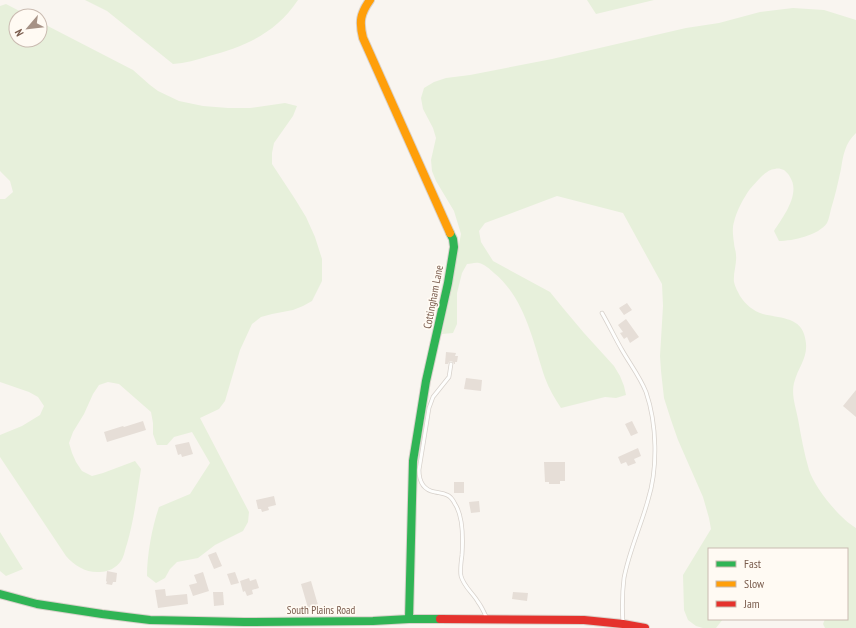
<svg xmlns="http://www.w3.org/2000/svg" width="856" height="628" font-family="'PT Sans Narrow',sans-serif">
	<rect width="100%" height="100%" fill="#f9f5f0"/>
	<!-- green -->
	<path fill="#e7f0db" d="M85,0H298C276,33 246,46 209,56C197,60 185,63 173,64L107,11Z
		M587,0H654L596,14Z
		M6,4L29,16H16V40H40V22L133,70L150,85L158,91L179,101L203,106L228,108H250L285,103L297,106L293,116L274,143L272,153V164L295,199L306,217L315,237L322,259V281L312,301L303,306L293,310L272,314L261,317L252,324L240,350L225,401L219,409L200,418L249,512L248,522L243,531L215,545L198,558L177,562L170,569L165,578L156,583L147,576C147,555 152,527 159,507L190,494L210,463L192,432L174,437L167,445H157L153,434V423L151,412L119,384L108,382L99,385L93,394L84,414L73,432L69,443L72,453L76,462L82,471L92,476L103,473L135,461L141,469C137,494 134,520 127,544C125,549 124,557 121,561C116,568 108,572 100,572C86,573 75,566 66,556L0,457V435L22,426L40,415L44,406L38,397L29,392L0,382V199H5L13,192L10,181L0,171V6Z
		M793,8L824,10L856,20V133C845,143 843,156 841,169C838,183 835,196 831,209C830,213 829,219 827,223C819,235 793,241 779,241L774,231C783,217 801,194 790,177C789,174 786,172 784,170C781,169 778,168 775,169C766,169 756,183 750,189C744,197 736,212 734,222C732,228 733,236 734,243C734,247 736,251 736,255C737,264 733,273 734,282C735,287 738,292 740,296C746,305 753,311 763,314C778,318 799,317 804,334C811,356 799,364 794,383C791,395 796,408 798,419C801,436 804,453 809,470C815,488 839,518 856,528V628H825L823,624L825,619H847V549H709V619H723L716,628H703L696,626L688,620L684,610L683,575L711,529L709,518L703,497L678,440L671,420L664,398L661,371L660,356L663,306L662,284L623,213L557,196L485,223L479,231L481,242L493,261L550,292L563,308L584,333L614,366L620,376L624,386L626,395L616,398L605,397L561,408C555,399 549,389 545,378C533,342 525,298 494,273C490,269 484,264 479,263C475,262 470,264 467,264L462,273L457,293V324L453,333L442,334L461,234L454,211L436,181L432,171L431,160L436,138L433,128L423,109L421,98L424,88L434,82L446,78L470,75L552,59L686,28L719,23L760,12Z
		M0,532L23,569L6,576L0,571Z"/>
	<!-- building -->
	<path fill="#e6ded7" d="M627,303L632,310L624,315L619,308Z
		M626,319L639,337L630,343L627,337L624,339L620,333L623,332L618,325Z
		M446,352L456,353L455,356H458L457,362H455V364H454L453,362L451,361L449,362L448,364H445Z
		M466,378L482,380L481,391L464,389Z
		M856,390V417L843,406Z
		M143,421L146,430L107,442L104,432L123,426L124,427Z
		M632,421L638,433L631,436L625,424Z
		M189,442L193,454L182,457L181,454L178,455L175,445Z
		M638,448L641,456L634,459L636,463L628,466L626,462L621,464L618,457Z
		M544,462H565V481H560V484H549V482H545Z
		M454,482H464V493H454Z
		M274,496L276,505L268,507L269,510L262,512L261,509H258L256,500Z
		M479,501L480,512L471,513L469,502Z
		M216,552L222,566L214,569L208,555Z
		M107,571L117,573L116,582H113L112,585L106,584L107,582L106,581Z
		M203,572L209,591L193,596L189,585L197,583L194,575Z
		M235,572L239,583L231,585L227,574Z
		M249,578L250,581L256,579L259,588L252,590L253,594L247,596L245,591L243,592L240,581Z
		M311,581L318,605L308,608L301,584Z
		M165,589L166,596L187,594L188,604L158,608L155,590Z
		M213,592H223L224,605L214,606Z
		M513,592L528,593L527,601L512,599Z"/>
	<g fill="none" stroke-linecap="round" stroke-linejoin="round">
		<!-- lane casing -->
		<g stroke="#d7d1cb" stroke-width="4.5">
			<path id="lane" d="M602,313C609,325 615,338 622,350C630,364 640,377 646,392C657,424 658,468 648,500C641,526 629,551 624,578C622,594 622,608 623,624
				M451,364L449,377L433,397L429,408L419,470C419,481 423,490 435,492C439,493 443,493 447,495C450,496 453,500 455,504C463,516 463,540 462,555C461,562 460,570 461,576C464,587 473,593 478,602C482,607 484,613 487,618"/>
		</g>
		<!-- fast casing -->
		<g stroke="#d9d2cb" stroke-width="10">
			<path id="fast" d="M0,594L37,604L102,614L150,620L244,622L373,621L409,619H440
				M409,619L413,461L426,381L448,283L454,247L453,239L450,233"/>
		</g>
		<!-- slow casing -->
		<g stroke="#d9d2cb" stroke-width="10">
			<path id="slow" d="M370,0C360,14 359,22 363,38L450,233"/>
		</g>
		<!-- jam casing -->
		<g stroke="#d9d2cb" stroke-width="10">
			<path id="jam" d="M440,619L584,620L623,624L645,628"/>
		</g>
		<!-- lane -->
		<use href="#lane" stroke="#fefefd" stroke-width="3"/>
		<!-- fast -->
		<use href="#fast" stroke="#30b455" stroke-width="8"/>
		<!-- slow -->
		<use href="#slow" stroke="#ff9f0a" stroke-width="8"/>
		<!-- jam -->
		<use href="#jam" stroke="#e5322d" stroke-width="8"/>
	</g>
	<g text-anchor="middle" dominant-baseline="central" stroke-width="3.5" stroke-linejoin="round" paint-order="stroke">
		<!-- street labels -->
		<g font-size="11" fill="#7a5c4d" stroke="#fffaf3">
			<text transform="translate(433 297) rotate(-79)">Cottingham Lane</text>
			<text x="321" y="610">South Plains Road</text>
		</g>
	</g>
	<!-- legend -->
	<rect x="708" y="548" width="140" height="72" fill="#fffaf3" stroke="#cabbb1"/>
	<rect x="716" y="561" width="20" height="6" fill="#30b455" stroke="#cabbb1"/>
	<text x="744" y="568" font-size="12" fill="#7a5c4d">Fast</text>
	<rect x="716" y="581" width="20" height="6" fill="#ff9f0a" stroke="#cabbb1"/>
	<text x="744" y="588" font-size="12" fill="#7a5c4d">Slow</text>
	<rect x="716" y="601" width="20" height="6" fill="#e5322d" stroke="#cabbb1"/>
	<text x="744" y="608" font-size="12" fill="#7a5c4d">Jam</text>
	<!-- north arrow -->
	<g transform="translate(28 28) rotate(242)"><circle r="19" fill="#fffaf3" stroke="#cabbb1"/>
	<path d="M0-3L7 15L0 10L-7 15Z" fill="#a69286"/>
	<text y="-6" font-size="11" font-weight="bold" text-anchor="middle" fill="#7a5c4d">N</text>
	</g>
</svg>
